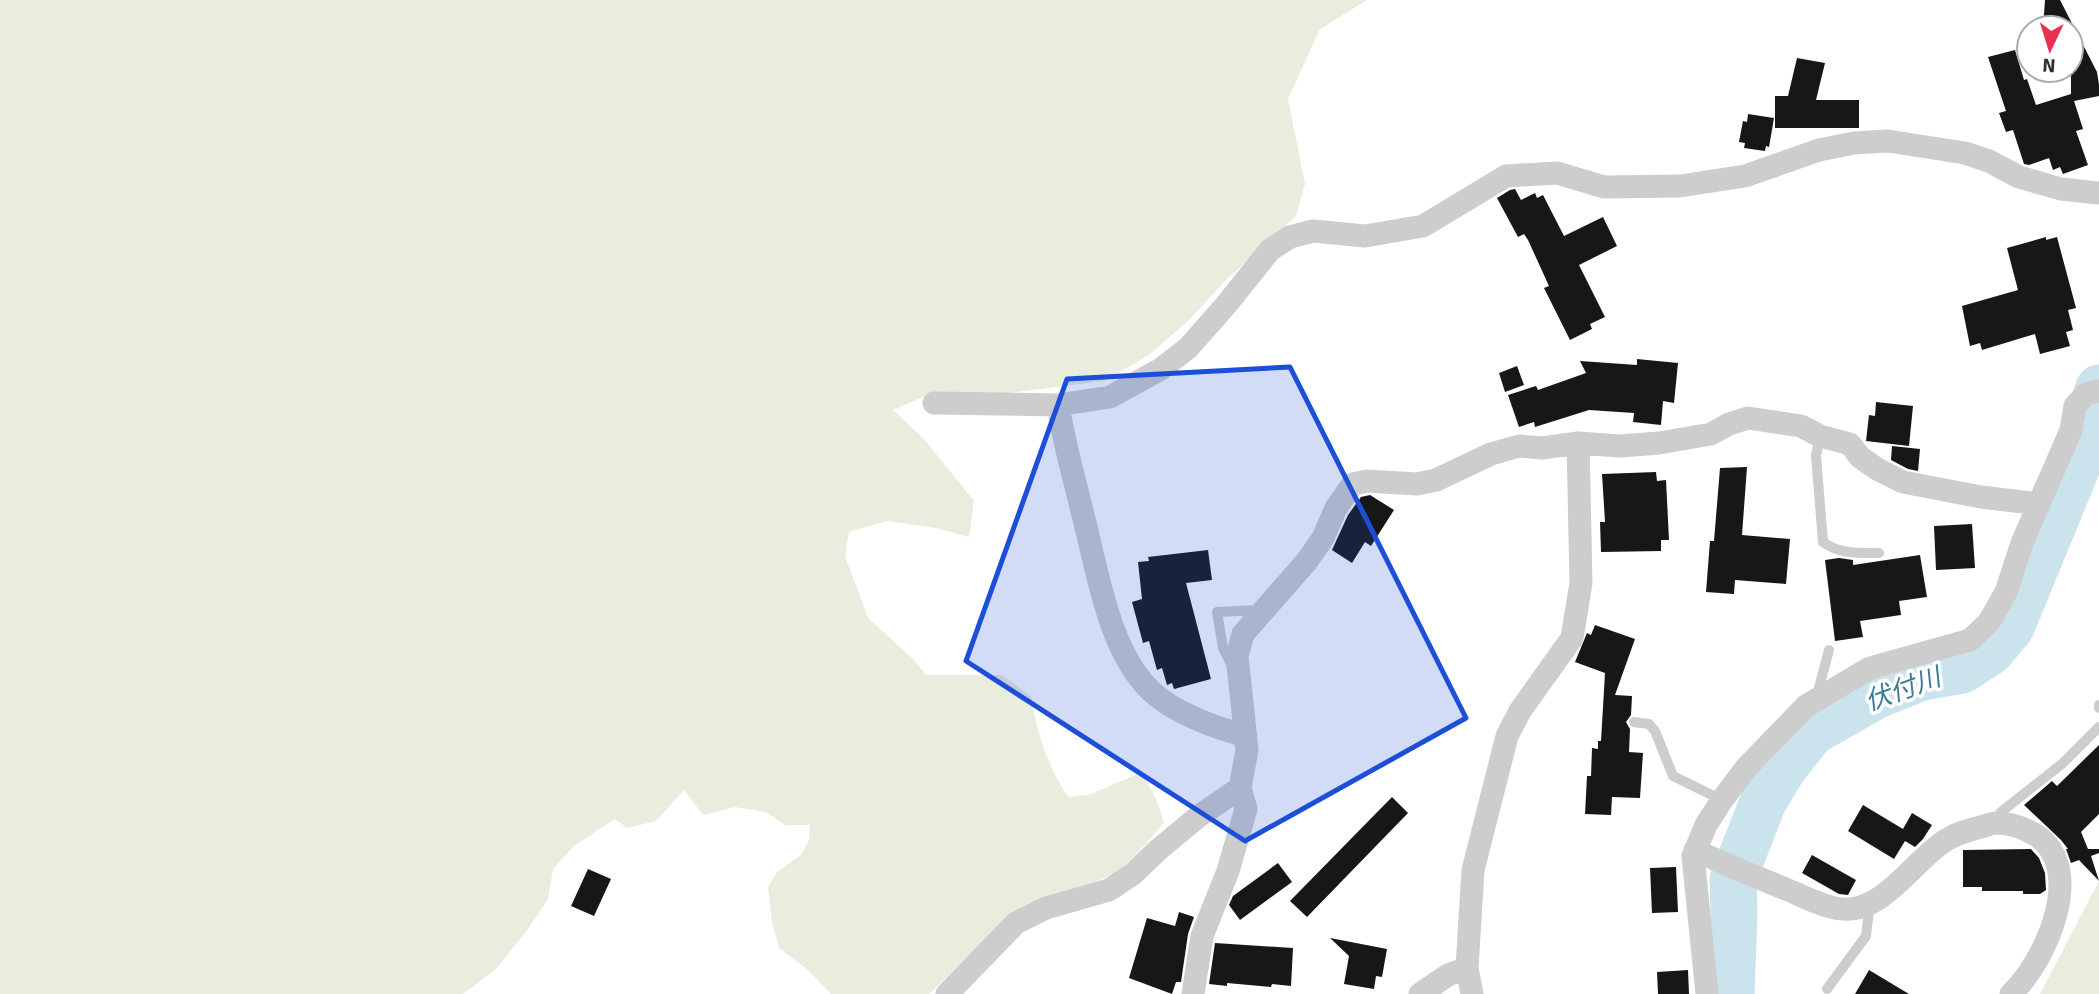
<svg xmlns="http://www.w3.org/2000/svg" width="2099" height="994" font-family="Signika,'Noto Sans JP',sans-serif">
	<rect width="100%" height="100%" fill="#fff"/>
	<!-- green -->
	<path fill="#e8edde" d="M0,0H1367L1320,29L1288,99L1305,184L1296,216L1227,279L1189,320L1149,355L1104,381L993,395L958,392L923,397L893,410L924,439L974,501L969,537L936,528L887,521L849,532L845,556L868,618L914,660L926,675H1002L1031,696C1037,734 1047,765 1068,797L1089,795L1142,772L1157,801L1164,822L1148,842L1118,872L1093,883L1014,912L929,994H831L808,970L779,948L772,922L768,887L777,872L801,855L809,840L810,825H785L766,812L735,807L703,815L684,790L656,821L627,828L615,819L574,846L553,869L548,899L528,929L496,969L463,994H0Z
		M2099,881V994H2040Z"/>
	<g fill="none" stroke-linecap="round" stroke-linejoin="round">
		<!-- river -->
		<path stroke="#cae3ed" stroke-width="47" d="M1731,994L1734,913L1733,879L1763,802L1784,767L1812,732L1875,696L1922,677L1962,670L1991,651L2011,627L2078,464L2089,417L2099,388"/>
	</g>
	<!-- building -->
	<path fill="#171717" d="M2045,0H2060L2097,72L2099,85V96L2074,101L2083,129L2076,131L2088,165L2063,174L2060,167L2053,170L2049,158L2029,165L2024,164L2013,130L2006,132L1999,113L2006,111L1988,57L2015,50L2024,80L2027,79L2036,105L2071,94V28H2043Z
		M1797,58L1825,63L1816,100H1859V128H1775V96H1788Z
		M1748,114L1774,118L1769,147L1766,146L1765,151L1744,148L1745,143L1739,142L1743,121L1747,122Z
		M1515,189L1521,200L1535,193L1537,198L1543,195L1564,236L1603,217L1617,246L1579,265L1605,317L1590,324L1592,329L1570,340L1544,288L1549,286L1528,240L1524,234L1518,237L1497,198L1510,190Z
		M2046,237V240L2057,237L2076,308L2068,310L2073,330L2066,332L2070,346L2040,354L2035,334L1982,350L1980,343L1970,346L1962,306L2018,290L2007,248Z
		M1637,359L1678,363L1674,403L1663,401L1661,425L1633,422L1634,413L1589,410L1535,427L1534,422L1519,427L1508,395L1536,386L1538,390L1586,373L1580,361L1637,365Z
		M1517,366L1524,385L1505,392L1499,373Z
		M1876,402L1913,406L1909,446L1866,441L1869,415L1875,416Z
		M1892,446L1920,449L1918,471L1908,469L1891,460Z
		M1747,467L1742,535L1790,539L1786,584L1735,580L1734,594L1706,592L1710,541H1714L1720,468Z
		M1656,472L1657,481L1666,480L1669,540H1661V551L1601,552L1600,522H1605L1602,474Z
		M1370,495L1394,510L1371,546L1365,542L1352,563L1332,550L1348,515L1361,497Z
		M1972,524L1975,568L1936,570L1934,526Z
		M1208,550L1212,580L1186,583L1211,679L1174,689L1172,683L1167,685L1162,668L1157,670L1149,641L1143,643L1132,602L1142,599L1138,562L1149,561L1148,557Z
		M1920,555L1927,597L1899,601L1901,615L1860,621L1863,637L1835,641L1825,560L1839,558L1853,560V565Z
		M1595,625L1635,639L1615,695L1632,696L1631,715L1626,722L1630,729L1629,752L1643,753L1640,798L1612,797L1611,815L1585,814L1587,776H1591L1592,748L1598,749V741H1601L1605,673L1575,662L1587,633L1591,635Z
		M2099,745V814L2081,832L2088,849H2099V853L2091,856L2099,881L2079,860L2071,863L2066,849H2068L2061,840L2024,805L2052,781L2057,786Z
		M1392,797L1408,813L1307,917L1290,901Z
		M1863,805L1903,829L1912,813L1932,825L1923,839L1915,847L1905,841L1894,859L1848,831Z
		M2031,849L2039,858L2045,873L2046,890L2040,894H2023V891H1982V887H1963V850Z
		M1812,855L1856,880L1848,895L1839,894L1802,873Z
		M1278,863L1292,882L1240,920L1229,905L1233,896Z
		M1676,867L1678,912L1652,913L1650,868Z
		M588,869L611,879L594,916L571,906Z
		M1179,912L1194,917L1188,934L1181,982H1176L1172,994L1129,978L1147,918L1175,926Z
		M1330,938L1387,949L1382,977L1376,976L1374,989L1344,984L1349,956Z
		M1215,943L1293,948L1291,986L1272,984L1271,987L1227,983V986L1209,984Z
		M1688,970L1689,994H1658L1657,972Z
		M1869,970L1909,994H1855Z"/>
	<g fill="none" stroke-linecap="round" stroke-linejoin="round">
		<!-- service -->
		<path stroke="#cdcdcd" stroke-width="10" d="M1820,436L1816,456L1823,542C1839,554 1859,553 1879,553
			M1232,666L1223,648L1217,612L1260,610
			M1817,695L1829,650
			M2099,705V708
			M1634,722L1649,724L1655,731L1673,776L1722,800
			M1995,823L2001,812L2063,763L2099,727
			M1827,989L1866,936L1870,903"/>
		<!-- minor -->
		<path stroke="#cdcdcd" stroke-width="23" d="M934,403L1058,405L1110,397L1161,369L1188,348L1226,305L1270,250L1290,237L1313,231L1365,236L1423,226L1506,176L1557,173L1604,187L1680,186L1745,176L1819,150L1854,143L1888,141L1965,153L1989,161L2019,177L2061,189L2099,193
			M1058,405C1064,444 1075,481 1084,519C1098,573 1109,651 1151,691C1174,713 1216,728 1246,736
			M1695,850C1726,865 1757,877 1788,890C1805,897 1825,908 1843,909C1883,913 1915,859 1946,840C1957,833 1969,830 1981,827C1986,826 1991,823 1996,823C2010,823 2024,828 2036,835C2087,869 2046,961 2011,994
			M947,994L1016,923L1046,908L1109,890L1133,874L1158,850L1199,816L1240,788
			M1193,994L1202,936L1228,871L1246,809L1240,788L1247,750L1237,656L1243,634L1307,561L1323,538L1336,508L1353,484L1367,481L1417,484L1436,480L1491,454L1519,446L1542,448L1578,443L1620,446L1659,443L1711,434L1729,424L1748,418L1801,426L1820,436L1850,444L1860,457L1877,469L1903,482L1981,497L2039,504
			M1420,994L1448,975L1467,968
			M1472,994L1467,968L1473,870L1507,736L1520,711L1572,638L1581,583L1578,443
			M1707,994L1693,856L1706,825L1722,800L1746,768L1806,706L1870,668L1970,640L1989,622L2006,592L2022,543L2071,430L2075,406L2086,394L2099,391"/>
	</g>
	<!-- marked area -->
	<path fill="#1d4ed8" fill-opacity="0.2" stroke="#1d4ed8" stroke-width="5" stroke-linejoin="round" d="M1290,367L1466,718L1245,841L966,661L1067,379Z"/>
	<g text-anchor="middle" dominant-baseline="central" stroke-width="7" stroke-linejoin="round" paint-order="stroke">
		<!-- water labels -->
		<g font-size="26" font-style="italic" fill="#3b7c95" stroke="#fff">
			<text transform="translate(1903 690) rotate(-20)">伏付川</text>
		</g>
	</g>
	<!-- north arrow -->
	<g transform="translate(2050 49) rotate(184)"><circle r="33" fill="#ffffff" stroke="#acacac" stroke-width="2"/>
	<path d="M0-5L12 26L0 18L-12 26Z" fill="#e93052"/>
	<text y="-10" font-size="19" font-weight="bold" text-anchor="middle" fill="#303030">N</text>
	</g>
</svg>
